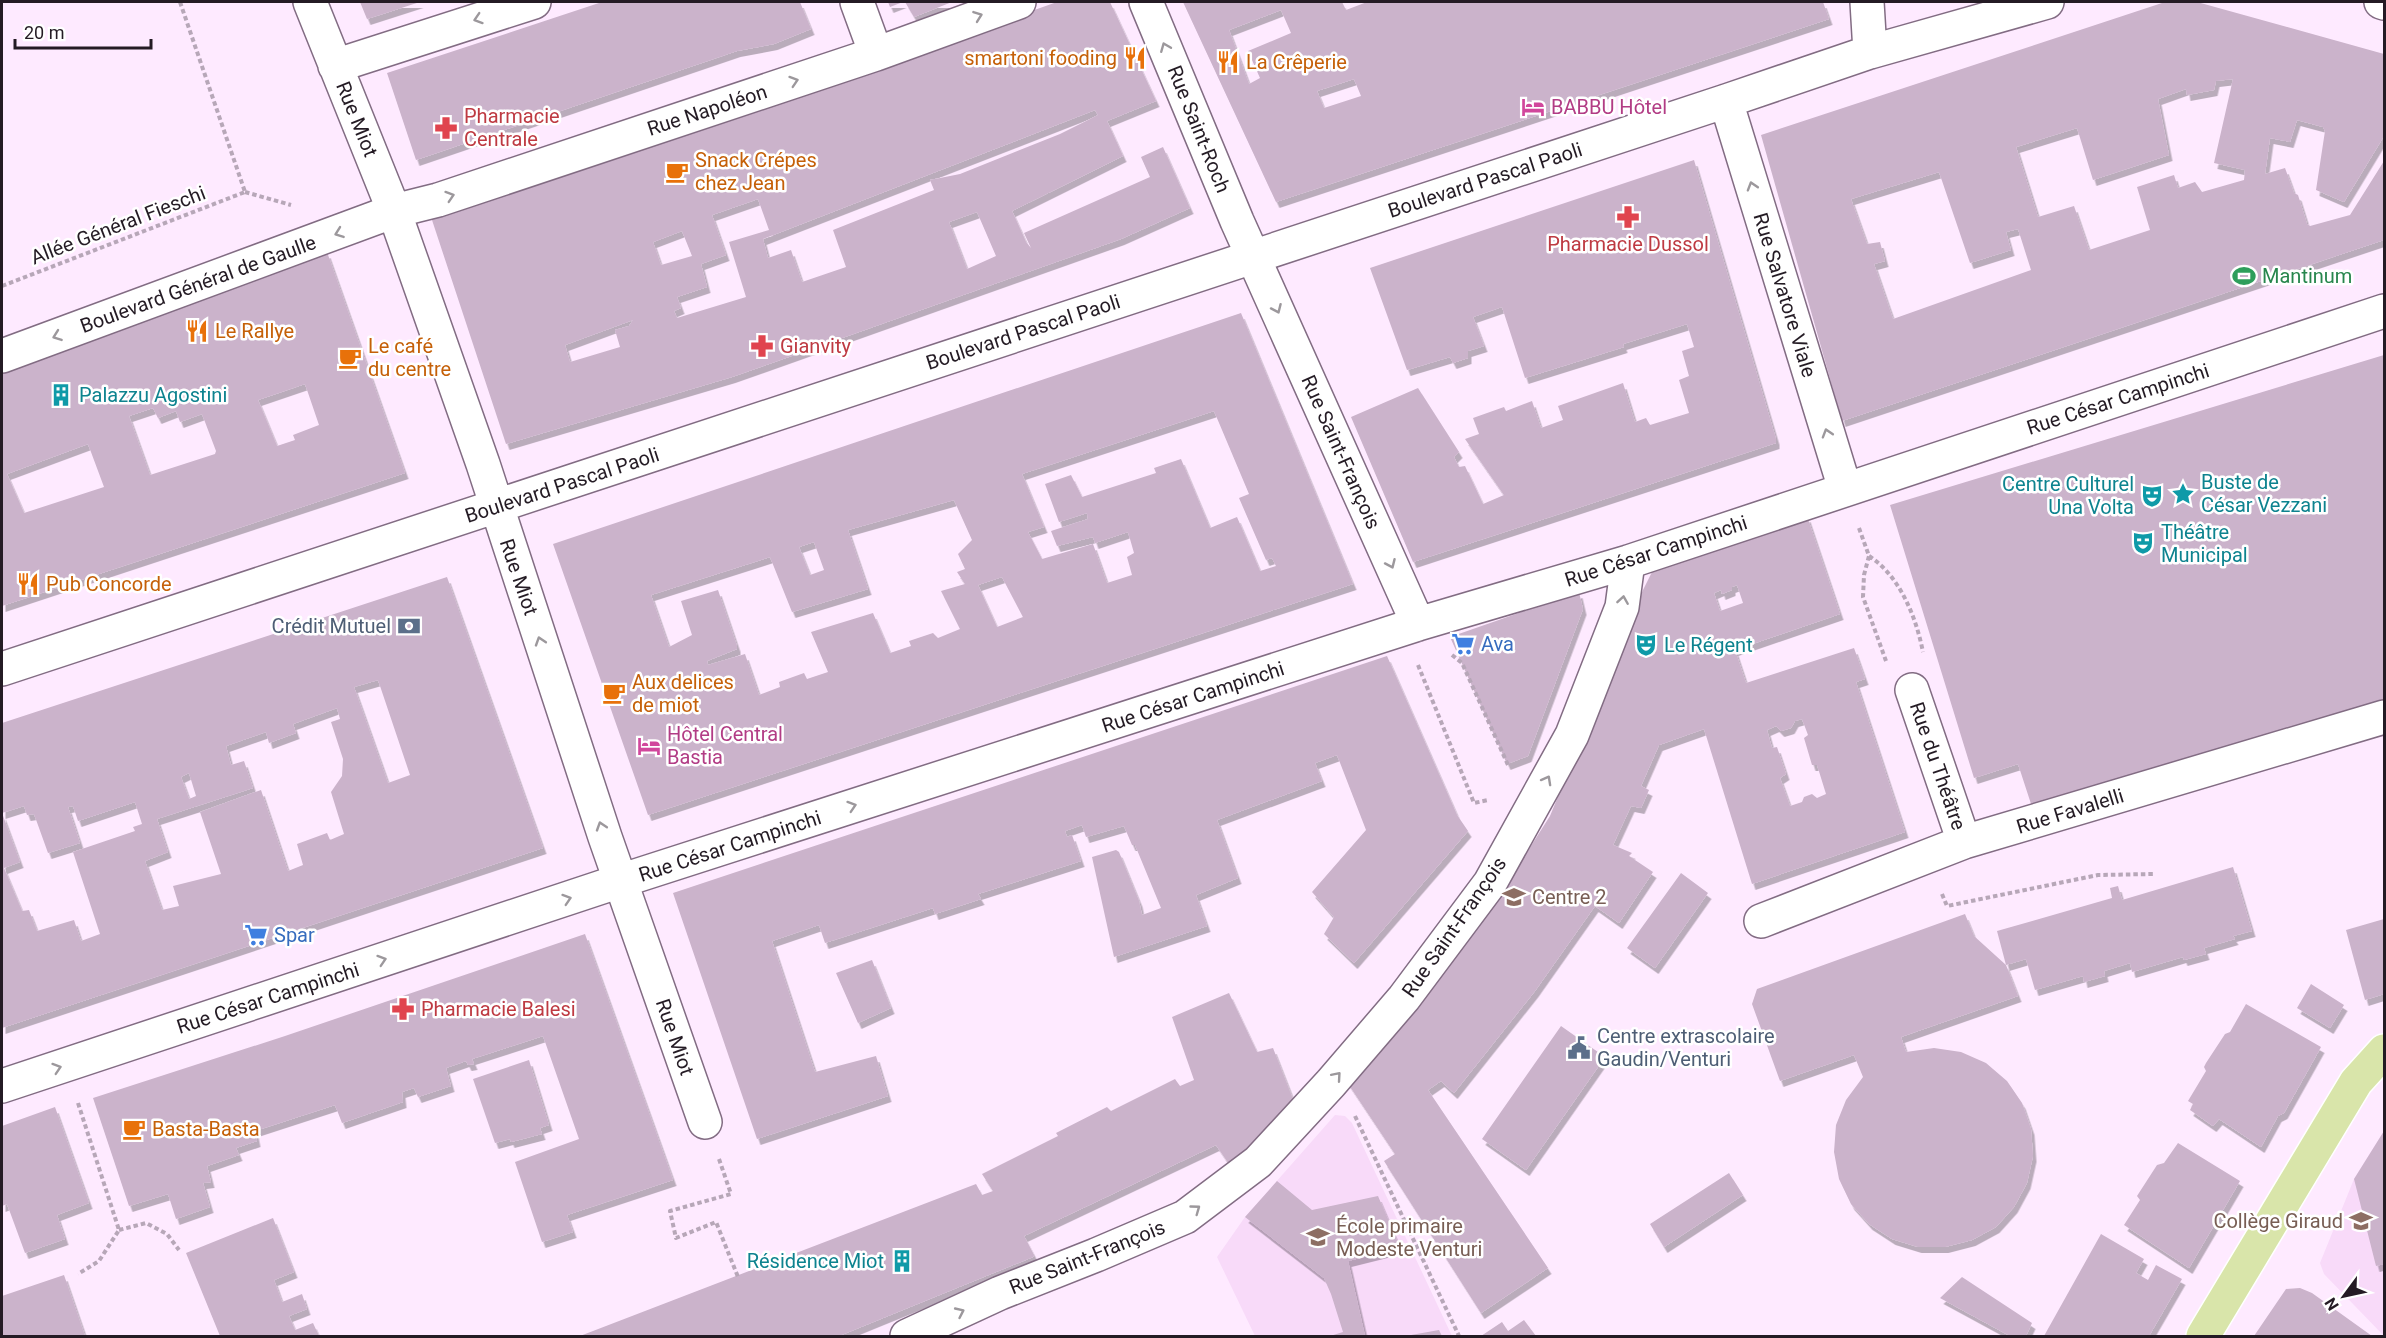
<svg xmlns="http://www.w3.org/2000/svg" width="2386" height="1338" font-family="Roboto,sans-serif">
	<defs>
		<filter id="shadow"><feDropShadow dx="3.5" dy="6" stdDeviation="0" flood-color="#0004"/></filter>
	</defs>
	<rect width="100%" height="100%" fill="#feeaff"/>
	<!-- built -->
	<path fill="#f8daf9" d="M1335,1115L1345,1116L1352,1123L1452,1336H1255L1217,1257L1245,1217Z
		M2384,1131V1336L2324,1274L2320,1263L2354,1179Z"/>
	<!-- building -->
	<path fill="#cbb3cb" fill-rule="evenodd" filter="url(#shadow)" d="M360,2H420L367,19Z
		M602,2H800L811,29L774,44L737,51L416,160L387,73Z
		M888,2H903L890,7Z
		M905,2H952L914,17Z
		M1057,2H1110L1156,101L1107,121L1123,156L1012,211L1026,242L1031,248L1024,233L1150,177L1141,157L1163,147L1190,208L1121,239L732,377L506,444L431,217L559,177L611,156L770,103L828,88L895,59ZM1095,110L1098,115L1060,134L960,174L930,180L934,190L833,230L846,267L802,282L791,250L768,258L763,239ZM758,199L769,230L729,242L746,297L677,318L674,311L681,308L677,297L707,287L701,264L726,255L712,215ZM977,212L996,256L967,269L949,222ZM682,231L692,256L661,265L653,242ZM633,320L629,326L615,330L620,347L570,362L565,345Z
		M1183,2H1342L1346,10L1367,2H1823L1829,19L1276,202ZM1281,10L1291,33L1248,51L1260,78L1249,84L1229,30ZM1354,79L1361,96L1324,108L1317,91Z
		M2165,2H2197L2384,54V136L2344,202L2316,190L2325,131L2323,127L2297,120L2290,142L2270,138L2265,174L2285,168L2294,193L2298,195L2307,224L2310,226L2350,215L2384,161V240L1842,421L1761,135ZM2233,79L2214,163L2245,170L2244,180L2202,192L2195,182L2178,188L2174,175L2137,187L2150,230L2089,250L2074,206L2038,217L2016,147L2077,128L2093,180L2169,155L2158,99L2186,89L2187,95L2214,90L2216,81ZM1939,172L1970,263L2011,250L2006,232L2018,229L2031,270L1893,319L1874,264L1885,261L1880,242L1867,244L1851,199Z
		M1694,160L1776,439V443L1413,562L1351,417L1418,388L1459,452L1454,457L1459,467L1465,466L1483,504L1504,495L1465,439L1479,434L1473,418L1504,407L1506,411L1532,401L1541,428L1563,420L1558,406L1623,383L1635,422L1646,418L1650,425L1689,413L1679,380L1689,376L1682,351L1694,347L1687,324L1623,344L1624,347L1525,378L1502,307L1473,317L1484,346L1468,351V358L1453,363L1450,357L1407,370L1370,268Z
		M327,252L405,473L2,606V374ZM305,384L319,425L293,435L295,440L277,446L258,400ZM153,408L158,418L176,411L180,422L202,414L216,451L215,454L150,475L129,416ZM88,444L104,487L24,513L7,474Z
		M1241,313L1353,584L648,815L553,544ZM1214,411L1249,494L1239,498L1266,560L1272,558L1276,566L1260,571L1237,517L1210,528L1181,459L1154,468L1156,473L1082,497L1071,475L1045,484L1059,522L1087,513L1088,519L1051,531L1057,546L1093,537L1095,543L1128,532L1134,553L1127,557L1132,575L1107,583L1093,544L1042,559L1028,532L1044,527L1022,474ZM954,500L972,540L958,554L965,569L957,572L965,584L941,591L960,629L938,638L933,633L909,641L911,646L890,653L873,613L811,632L828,672L807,679L804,673L779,682L780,687L759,695L745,654L708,665L707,661L737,649V646L718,590L681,601L692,635L669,647L651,595L770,557L792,612L868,589L848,530ZM814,542L824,570L810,575L799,547ZM1002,577L1023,617L997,627L978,585Z
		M2384,355V700L2032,807L2018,764L1974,778L1890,505Z
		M1807,516L1840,614L1735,650L1746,683L1854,648L1865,679L1856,682L1905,832L1752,884L1704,729L1659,745L1641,786L1649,790L1641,808L1631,806L1613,845L1632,853L1629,856L1653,872L1619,923L1595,906L1535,991L1454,1093L1441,1081L1428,1090L1548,1268L1481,1313L1384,1161L1395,1154L1347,1082L1508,882L1550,816L1643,590L1654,568ZM1737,585L1743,603L1720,611L1714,593L1721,590L1722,594L1732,590V587ZM1802,719L1808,735L1804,738L1812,765H1817L1826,794L1817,798L1812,794L1804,797L1802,802L1790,806L1780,778L1786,774L1777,747L1772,748L1767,730L1776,726L1781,731L1791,728L1795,721Z
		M447,577L543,848L2,1028V813L20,862L4,868L22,911L29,910L37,931L74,920L81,941L100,934L73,852L135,831L133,827L142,824L135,802L78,821L73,806L68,807L80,843L48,853L34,814L27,815L24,806L2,813V723ZM378,680L410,775L388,783L354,687ZM337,708L340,719L331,722L343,759L342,776L331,792L344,834L330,840L327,833L297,844L303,865L288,871L261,790L200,812L221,874L173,886L179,906L162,910L145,861L168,852L157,819L253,788L244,761L231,765L226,746L266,732L269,743L296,733L293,724ZM189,773L196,796L189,799L181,777Z
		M1579,592L1583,609L1528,756L1507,764L1450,637Z
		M1387,656L1457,815L1468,831L1354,963L1324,934L1334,917L1312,892L1366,830L1337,755L1315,763L1322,781L1217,820L1238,878L1196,895L1207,926L1114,957L1092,857L1116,850L1119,852L1139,901L1142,915L1161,908L1135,845H1132L1124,826L1086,837L1082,825L1065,831L1067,837L1072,835L1081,861L978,894L981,899L935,914L933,908L825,943L819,925L772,941L815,1072L876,1056L888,1096L757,1139L673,893Z
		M2233,867L2252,931L2233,936L2235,939L2204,948L2206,954L2184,960L2183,957L2132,972L2130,963L2104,971L2105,976L2084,982L2083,976L2035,990L2026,959L2006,965L2018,996L1901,1037L1906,1052L1934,1048L1961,1052L1986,1063L2007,1081L2022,1103L2031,1129L2033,1156L2027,1183L2014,1207L1996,1227L1972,1240L1945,1247H1918L1892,1239L1869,1224L1851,1204L1839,1179L1834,1152L1836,1125L1846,1100L1863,1077L1854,1055L1780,1081L1752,1004L1757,989L1965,914L1974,936L2006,965L1997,931L2112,898L2110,888L2118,886L2122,900Z
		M1681,873L1708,893L1655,968L1627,948Z
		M2384,919V994L2365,1000L2346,930Z
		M585,934L673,1180L567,1215L573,1232L542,1242L515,1162L579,1139L543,1036L472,1059L474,1064L468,1065L466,1061L446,1068L451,1086L418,1097L414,1088L402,1092L403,1102L342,1123L335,1105L255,1131L257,1141L236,1148L239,1155L207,1166L211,1182L203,1183L210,1207L176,1219L168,1194L129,1206L93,1098L285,1036Z
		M872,960L891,1008L858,1023L836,973Z
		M2311,984L2344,1005L2330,1028L2297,1008Z
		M1229,993L1257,1052L1273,1048L1296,1107L1229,1164L1216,1145L1024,1236L1034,1255L1033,1257L839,1336H580L976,1184L982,1195L993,1191L982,1174L1058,1136L1056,1133L1107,1107L1111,1111L1175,1079L1180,1086L1194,1080L1172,1017Z
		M2246,1004L2321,1047L2284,1113L2278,1116L2261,1147L2219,1119L2213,1126L2190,1110L2193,1104L2188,1101L2206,1071L2204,1067L2206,1063L2225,1034L2230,1032Z
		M1561,1026L1605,1057L1526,1170L1482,1139Z
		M529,1060L549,1125L540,1128L542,1134L511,1142L510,1139L495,1143L473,1079Z
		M55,1107L89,1203L57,1215L65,1239L25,1253L7,1204L2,1206V1126Z
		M2384,1131V1264L2376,1266L2354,1179Z
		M2178,1143L2240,1181L2189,1268L2124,1225L2140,1200L2137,1196L2157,1165L2164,1163Z
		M1729,1173L1743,1195L1664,1247L1650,1224Z
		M1277,1181L1312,1210L1378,1196L1400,1248L1348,1261L1365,1336H1330L1343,1332L1331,1294L1324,1278L1245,1217Z
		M273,1218L294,1272L274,1280L282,1302L302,1294L307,1309L289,1316L295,1330L313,1323L319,1336H220L186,1253Z
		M2101,1234L2144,1259L2136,1273L2148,1280L2156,1265L2182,1279L2149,1336H2044Z
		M64,1275L85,1336H2V1296Z
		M1962,1277L2032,1323L2026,1336H2010L1940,1298Z
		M2300,1288L2312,1293L2372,1336H2254L2286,1289Z
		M1524,1320L1536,1336H1481L1502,1322L1508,1331Z
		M1439,1330L1442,1336H1411V1335Z"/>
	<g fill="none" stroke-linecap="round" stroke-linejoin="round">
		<!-- minor casing -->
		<g stroke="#826c83" stroke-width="36">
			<path id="minor" d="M310,2L394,211L483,464L605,837L705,1122
				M857,2L876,54
				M1146,2L1237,221L1418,624
				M1867,2L1870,52
				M2381,2L2384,3
				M335,66L534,2
				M1726,101L1845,489
				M2,356L394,211L438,200L876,54L1019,2
				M2,669L1726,101L1870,52L2047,2
				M1912,690L1964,842
				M1761,921L1964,842L2384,717
				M2,1086L620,881L1418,624L1628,562L2384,311
				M907,1336L1000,1293L1096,1255L1185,1217L1258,1162L1331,1083L1404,998L1490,883L1572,735L1622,607L1628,562"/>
		</g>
		<!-- major casing -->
		<g stroke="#fff" stroke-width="36">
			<path id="major" d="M2203,1336L2356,1082L2384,1051"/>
		</g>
		<!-- path -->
		<path stroke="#b7a7b8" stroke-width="4" stroke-dasharray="4.5 3" stroke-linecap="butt" d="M180,2L245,192
			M245,192L291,205
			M2,286L245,192
			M1859,528L1869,556L1864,575L1863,597L1886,661
			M1869,556C1900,576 1916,617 1923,652
			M1452,655L1462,663L1508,765
			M1418,665L1474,803L1488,800
			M1942,894L1947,906L2098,875L2154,874
			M78,1103L119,1230L99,1261L78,1274
			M1355,1116L1459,1336
			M719,1159L731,1194L670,1211L676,1238L716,1222L738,1277
			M119,1230L146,1223L167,1234L179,1250"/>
		<!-- minor -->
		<use href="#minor" stroke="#fff" stroke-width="33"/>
		<!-- major -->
		<use href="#major" stroke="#d9e5aa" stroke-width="33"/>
	</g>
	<!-- one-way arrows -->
	<defs><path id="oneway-chevron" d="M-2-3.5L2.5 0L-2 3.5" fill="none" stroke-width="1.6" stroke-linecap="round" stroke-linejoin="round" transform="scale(1.5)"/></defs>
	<g stroke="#9c989c">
		<use href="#oneway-chevron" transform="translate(978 16) rotate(-20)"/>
		<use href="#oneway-chevron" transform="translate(478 19) rotate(162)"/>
		<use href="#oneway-chevron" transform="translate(1165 47) rotate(-112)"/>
		<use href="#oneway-chevron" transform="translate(794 81) rotate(-18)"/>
		<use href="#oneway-chevron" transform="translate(1752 186) rotate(-107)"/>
		<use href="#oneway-chevron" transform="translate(450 196) rotate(-18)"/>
		<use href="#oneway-chevron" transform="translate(339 233) rotate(160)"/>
		<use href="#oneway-chevron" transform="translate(1277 309) rotate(66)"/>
		<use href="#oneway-chevron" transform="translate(57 336) rotate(160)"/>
		<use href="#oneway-chevron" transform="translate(1827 433) rotate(-107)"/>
		<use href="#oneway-chevron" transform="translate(1391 564) rotate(66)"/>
		<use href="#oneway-chevron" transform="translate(1623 600) rotate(-81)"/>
		<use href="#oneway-chevron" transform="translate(540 641) rotate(-108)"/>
		<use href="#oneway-chevron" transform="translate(1547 780) rotate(-61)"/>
		<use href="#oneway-chevron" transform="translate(852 806) rotate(-18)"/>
		<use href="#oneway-chevron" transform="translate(601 826) rotate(-108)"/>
		<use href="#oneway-chevron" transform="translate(567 899) rotate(-18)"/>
		<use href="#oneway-chevron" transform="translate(382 960) rotate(-18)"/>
		<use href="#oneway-chevron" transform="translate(57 1068) rotate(-18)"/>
		<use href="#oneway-chevron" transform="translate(1337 1076) rotate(-49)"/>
		<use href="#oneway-chevron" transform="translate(1196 1209) rotate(-36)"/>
		<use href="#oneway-chevron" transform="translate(960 1312) rotate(-25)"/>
	</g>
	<!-- icons -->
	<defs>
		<g id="restaurant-bare" transform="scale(1.8)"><path d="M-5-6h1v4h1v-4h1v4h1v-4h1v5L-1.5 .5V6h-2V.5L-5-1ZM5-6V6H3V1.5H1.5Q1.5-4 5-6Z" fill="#e8710a" stroke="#fff" stroke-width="2.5" paint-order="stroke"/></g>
		<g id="hotel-bare" transform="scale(1.8)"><path d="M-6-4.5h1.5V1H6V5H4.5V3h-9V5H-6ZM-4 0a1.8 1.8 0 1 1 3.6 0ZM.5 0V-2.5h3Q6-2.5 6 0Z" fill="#d1479c" stroke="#fff" stroke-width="2.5" paint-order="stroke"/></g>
		<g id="pharmacy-bare" transform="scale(1.8)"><path d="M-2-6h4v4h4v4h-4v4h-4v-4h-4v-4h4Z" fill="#e0444e" stroke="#fff" stroke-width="2.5" paint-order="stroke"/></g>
		<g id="cafe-bare" transform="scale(1.8)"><path d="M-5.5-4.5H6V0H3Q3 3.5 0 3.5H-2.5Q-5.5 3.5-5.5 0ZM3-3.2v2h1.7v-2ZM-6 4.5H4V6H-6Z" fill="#e8710a" stroke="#fff" stroke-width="2.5" paint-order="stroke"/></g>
		<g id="stadium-bare" transform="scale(1.8)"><path d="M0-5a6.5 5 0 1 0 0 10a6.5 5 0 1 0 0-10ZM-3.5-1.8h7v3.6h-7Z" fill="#2e9e5b" stroke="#fff" stroke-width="2.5" paint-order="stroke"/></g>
		<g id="building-bare" transform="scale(1.8)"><path d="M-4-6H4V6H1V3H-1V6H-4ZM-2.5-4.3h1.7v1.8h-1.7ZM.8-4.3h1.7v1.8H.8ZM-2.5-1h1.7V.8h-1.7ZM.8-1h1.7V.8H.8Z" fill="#0f9aa8" stroke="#fff" stroke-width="2.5" paint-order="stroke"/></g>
		<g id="sight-bare" transform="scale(1.8)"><path d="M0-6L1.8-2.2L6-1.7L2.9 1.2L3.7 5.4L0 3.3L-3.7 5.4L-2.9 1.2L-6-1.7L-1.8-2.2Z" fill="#0f9aa8" stroke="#fff" stroke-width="2.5" paint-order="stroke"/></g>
		<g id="theatre-bare" transform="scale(1.8)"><path d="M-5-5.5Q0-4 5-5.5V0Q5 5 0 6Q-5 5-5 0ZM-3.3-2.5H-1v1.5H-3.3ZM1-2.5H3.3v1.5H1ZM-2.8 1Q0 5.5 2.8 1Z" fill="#0f9aa8" stroke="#fff" stroke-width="2.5" paint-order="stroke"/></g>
		<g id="bank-bare" transform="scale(1.8)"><path d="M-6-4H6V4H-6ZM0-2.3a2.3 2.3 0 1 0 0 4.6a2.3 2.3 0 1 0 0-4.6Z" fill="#5c6f8a" stroke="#fff" stroke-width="2.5" paint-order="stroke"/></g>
		<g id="supermarket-bare" transform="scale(1.8)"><path d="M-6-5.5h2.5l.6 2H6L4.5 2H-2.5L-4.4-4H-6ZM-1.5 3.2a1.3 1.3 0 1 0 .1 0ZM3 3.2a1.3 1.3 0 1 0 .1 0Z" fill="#3f7fe0" stroke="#fff" stroke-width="2.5" paint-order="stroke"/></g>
		<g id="school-bare" transform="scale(1.8)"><path d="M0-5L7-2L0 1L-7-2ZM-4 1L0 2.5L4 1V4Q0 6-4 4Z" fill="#8d6e63" stroke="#fff" stroke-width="2.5" paint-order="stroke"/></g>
		<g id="civic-bare" transform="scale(1.8)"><path d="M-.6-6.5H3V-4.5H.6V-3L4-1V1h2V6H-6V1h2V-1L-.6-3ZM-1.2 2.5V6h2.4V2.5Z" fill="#5c6f8a" stroke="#fff" stroke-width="2.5" paint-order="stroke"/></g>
	</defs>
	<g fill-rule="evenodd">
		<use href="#restaurant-bare" x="1135" y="58"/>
		<use href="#restaurant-bare" x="1228" y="62"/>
		<use href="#hotel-bare" x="1533" y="107"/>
		<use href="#pharmacy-bare" x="446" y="128"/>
		<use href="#cafe-bare" x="677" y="172"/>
		<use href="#pharmacy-bare" x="1628" y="217"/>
		<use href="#stadium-bare" x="2244" y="276"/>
		<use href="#restaurant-bare" x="197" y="331"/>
		<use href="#pharmacy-bare" x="762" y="346"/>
		<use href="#cafe-bare" x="350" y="358"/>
		<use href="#building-bare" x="61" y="395"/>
		<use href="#sight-bare" x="2183" y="494"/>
		<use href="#theatre-bare" x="2152" y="496"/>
		<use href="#theatre-bare" x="2143" y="543"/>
		<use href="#restaurant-bare" x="28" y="584"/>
		<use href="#bank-bare" x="409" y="626"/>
		<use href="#supermarket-bare" x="1463" y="644"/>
		<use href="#theatre-bare" x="1646" y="645"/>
		<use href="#cafe-bare" x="614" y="693"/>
		<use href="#hotel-bare" x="649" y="746"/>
		<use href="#school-bare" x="1514" y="897"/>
		<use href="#supermarket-bare" x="256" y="935"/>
		<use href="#pharmacy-bare" x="403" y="1009"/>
		<use href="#civic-bare" x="1579" y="1048"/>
		<use href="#cafe-bare" x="134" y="1129"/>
		<use href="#school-bare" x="2361" y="1221"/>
		<use href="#school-bare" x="1318" y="1237"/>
		<use href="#building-bare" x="902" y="1261"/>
	</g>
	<g text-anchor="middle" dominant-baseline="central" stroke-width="5" stroke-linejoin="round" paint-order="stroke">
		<!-- food labels -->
		<g font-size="20" fill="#c56008" stroke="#fff" text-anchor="start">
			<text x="1117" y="58" text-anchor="end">smartoni fooding</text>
			<text x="1246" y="62">La Crêperie</text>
			<text x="695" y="160">Snack Crépes<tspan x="695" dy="23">chez Jean</tspan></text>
			<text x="215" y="331">Le Rallye</text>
			<text x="368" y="346">Le café<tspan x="368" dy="23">du centre</tspan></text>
			<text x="46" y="584">Pub Concorde</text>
			<text x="632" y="682">Aux delices<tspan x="632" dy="23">de miot</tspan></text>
			<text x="152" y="1129">Basta-Basta</text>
		</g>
		<!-- hotel labels -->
		<g font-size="20" fill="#b23c85" stroke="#fff" text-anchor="start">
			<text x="1551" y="107">BABBU Hôtel</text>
			<text x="667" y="734">Hôtel Central<tspan x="667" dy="23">Bastia</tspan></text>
		</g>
		<!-- street labels -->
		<g font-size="20" fill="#241b24" stroke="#fff">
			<text transform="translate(707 110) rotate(-18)">Rue Napoléon</text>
			<text transform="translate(357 119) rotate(68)">Rue Miot</text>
			<text transform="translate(1199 129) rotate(68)">Rue Saint-Roch</text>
			<text transform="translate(1485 180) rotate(-18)">Boulevard Pascal Paoli</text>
			<text transform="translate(118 225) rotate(-21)">Allée Général Fieschi</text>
			<text transform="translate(198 284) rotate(-20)">Boulevard Général de Gaulle</text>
			<text transform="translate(1785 295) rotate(73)">Rue Salvatore Viale</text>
			<text transform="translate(1023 332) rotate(-18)">Boulevard Pascal Paoli</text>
			<text transform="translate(2118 399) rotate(-18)">Rue César Campinchi</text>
			<text transform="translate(1341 452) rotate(66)">Rue Saint-François</text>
			<text transform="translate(562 485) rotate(-18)">Boulevard Pascal Paoli</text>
			<text transform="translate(1656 551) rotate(-18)">Rue César Campinchi</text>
			<text transform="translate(519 577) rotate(71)">Rue Miot</text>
			<text transform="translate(1193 697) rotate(-18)">Rue César Campinchi</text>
			<text transform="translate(1938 766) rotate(71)">Rue du Théâtre</text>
			<text transform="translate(2070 811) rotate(-17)">Rue Favalelli</text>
			<text transform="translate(730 846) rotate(-18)">Rue César Campinchi</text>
			<text transform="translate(1454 927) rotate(-55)">Rue Saint-François</text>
			<text transform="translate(268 998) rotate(-18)">Rue César Campinchi</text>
			<text transform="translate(675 1037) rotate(71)">Rue Miot</text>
			<text transform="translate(1087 1257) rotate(-22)">Rue Saint-François</text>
		</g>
		<!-- health labels -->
		<g font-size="20" fill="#be3a42" stroke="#fff" text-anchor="start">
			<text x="464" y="116">Pharmacie<tspan x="464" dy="23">Centrale</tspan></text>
			<text x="1628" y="244" text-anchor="middle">Pharmacie Dussol</text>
			<text x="780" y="346">Gianvity</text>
			<text x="421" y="1009">Pharmacie Balesi</text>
		</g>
		<!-- leisure labels -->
		<g font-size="20" fill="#27864d" stroke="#fff" text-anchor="start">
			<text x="2262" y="276">Mantinum</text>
		</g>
		<!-- culture labels -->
		<g font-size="20" fill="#0d838f" stroke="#fff" text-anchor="start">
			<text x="79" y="395">Palazzu Agostini</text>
			<text x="2201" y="482">Buste de<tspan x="2201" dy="23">César Vezzani</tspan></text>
			<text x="2134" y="484" text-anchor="end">Centre Culturel<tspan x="2134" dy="23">Una Volta</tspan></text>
			<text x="2161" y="532">Théâtre<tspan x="2161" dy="23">Municipal</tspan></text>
			<text x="1664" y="645">Le Régent</text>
			<text x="884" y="1261" text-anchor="end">Résidence Miot</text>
		</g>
		<!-- service labels -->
		<g font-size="20" fill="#4e5e75" stroke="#fff" text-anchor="end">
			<text x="391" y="626">Crédit Mutuel</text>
			<text x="1597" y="1036" text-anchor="start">Centre extrascolaire<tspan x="1597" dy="23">Gaudin/Venturi</tspan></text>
		</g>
		<!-- shop labels -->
		<g font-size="20" fill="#366cbe" stroke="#fff" text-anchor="start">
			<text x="1481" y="644">Ava</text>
			<text x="274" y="935">Spar</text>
		</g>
		<!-- education labels -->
		<g font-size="20" fill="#785e54" stroke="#fff" text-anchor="start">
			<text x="1532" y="897">Centre 2</text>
			<text x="2343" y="1221" text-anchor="end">Collège Giraud</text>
			<text x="1336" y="1226">École primaire<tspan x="1336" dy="23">Modeste Venturi</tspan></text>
		</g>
	</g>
	<!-- border -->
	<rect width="2386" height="1338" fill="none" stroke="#241b24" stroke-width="6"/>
	<!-- north arrow -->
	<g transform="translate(2344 1296) rotate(237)" stroke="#ffffff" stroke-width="4.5" paint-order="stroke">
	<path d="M0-4.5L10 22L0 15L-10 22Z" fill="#241b24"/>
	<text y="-9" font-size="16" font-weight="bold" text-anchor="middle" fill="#241b24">N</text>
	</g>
	<!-- scale -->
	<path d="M15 39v9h136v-9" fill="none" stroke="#241b24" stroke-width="3"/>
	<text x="24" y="39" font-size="18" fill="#241b24" stroke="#ffffff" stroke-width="4.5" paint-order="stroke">20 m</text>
</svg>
